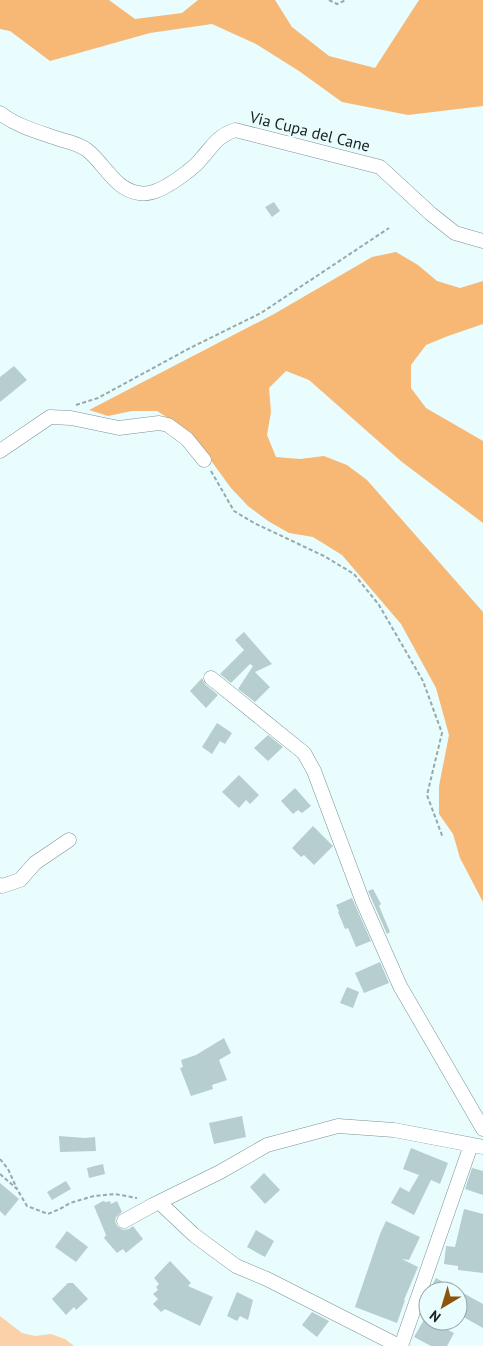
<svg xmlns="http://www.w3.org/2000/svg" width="483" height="1346" font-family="'PT Sans',sans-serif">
	<rect width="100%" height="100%" fill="#e9fcfe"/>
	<!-- green -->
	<path fill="#fbd1a9" d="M0,1316L22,1333L35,1336L51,1334L65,1339L74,1346H0Z"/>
	<!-- forest -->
	<path fill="#f7b876" d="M0,0H109L135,19L182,13L198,0H275L292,27L329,56L375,68L419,0H483V106L408,115L342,102L299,71L256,44L212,24L150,33L50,61L10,31L0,29Z
		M396,252L418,265L437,281L460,288L483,281V324L448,336L426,345L411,365V388L426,408L483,441V523L402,462L309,380L286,371L269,388L271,412L267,435L276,457L300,459L324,456L347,465L367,480L483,612V902L460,858L453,834L439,814V786L449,735L436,688L401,624L342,555L313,537L289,533L268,521L248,506L231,488L190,432L157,411H132L108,416L89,410L274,314L372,257Z"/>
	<!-- building -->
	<path fill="#b6ced0" d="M274,202L280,211L272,217L265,207Z
		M14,366L27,380L0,402V377Z
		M244,632L272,664L255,672L270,687L255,702L238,689L253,666L250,664L231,683L220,674L244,650L235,640Z
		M202,678L205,684L218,695L206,708L190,691Z
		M217,723L232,733L225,744L220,741L212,754L202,747Z
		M268,735L283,747L268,761L254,748Z
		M239,775L259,795L250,804L246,800L239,808L222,792Z
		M295,788L311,806L302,813L298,810L293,814L281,801Z
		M313,826L333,846L314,865L304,855L301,857L292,848Z
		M373,889L381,904L379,906L390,932L387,934L368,891Z
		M352,898L371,941L356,947L348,928L345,929L338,912L339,911L336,905Z
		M380,962L389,983L364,993L355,973Z
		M347,987L359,992L353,1008L340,1003Z
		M224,1038L231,1053L219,1060L227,1080L212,1085L213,1089L191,1096L180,1068L183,1067L181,1060L196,1055Z
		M242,1116L246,1137L214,1144L209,1123Z
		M59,1136L85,1138L95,1137L96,1151L60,1152Z
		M411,1148L448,1163L440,1184L431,1180L414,1215L391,1203L400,1187L409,1192L419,1175L403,1169Z
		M103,1164L105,1174L89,1178L87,1168Z
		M472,1168L483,1171V1195L465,1189Z
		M264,1173L280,1190L265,1204L250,1187Z
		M66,1181L71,1189L52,1200L47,1192Z
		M0,1183L19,1199L5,1216L0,1211Z
		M103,1201L106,1202L110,1201L111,1204L117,1201L122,1212L116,1217L115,1221L117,1226L123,1230L129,1229L133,1226L143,1239L126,1253L123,1249L117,1253L104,1238L106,1235L94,1206Z
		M464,1209L483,1214V1273L458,1270V1266L444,1264L446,1246L455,1247Z
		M386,1221L420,1237L409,1260L402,1259L418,1267L404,1300H405L397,1323L355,1307L380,1234Z
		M256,1230L274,1241L265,1257L247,1247Z
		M67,1231L88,1247L76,1262L55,1247Z
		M170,1261L191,1283L188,1286L213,1297L200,1326L165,1309L161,1312L153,1304L158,1299L153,1294L158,1290L156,1287L159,1284L154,1278Z
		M436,1278L483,1304V1328L458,1314V1291H429Z
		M68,1283H73L88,1299L76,1310L74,1307L66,1315L52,1299Z
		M237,1292L253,1300L248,1320L240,1316L237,1321L227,1316Z
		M312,1312L329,1321L317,1337L302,1325Z
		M425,1318L428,1319V1321H431L454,1333L447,1346H431L414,1337Z"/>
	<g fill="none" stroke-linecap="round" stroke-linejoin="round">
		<!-- minor casing -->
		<g stroke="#7c9294" stroke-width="15">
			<path id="minor" d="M0,113C16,126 39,132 59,139C69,142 79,144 87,150C105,164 115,190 139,193C148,195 161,190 168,185C177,180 195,167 201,159C212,147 217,136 235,130L380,167L431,214L455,233L483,241
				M0,451L50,417L71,418L119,428L159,423L168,425L187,439L204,460
				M211,678L304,753L314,771L363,902L400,986L483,1129
				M0,885L2,886L20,880L35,863L69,840
				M159,1202L194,1235L236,1266L267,1279L399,1346
				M124,1221L153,1205L220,1172L267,1145L338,1126L394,1130L483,1147
				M401,1346L471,1145"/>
		</g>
		<!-- path -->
		<path stroke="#99a8aa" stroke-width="2" stroke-dasharray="4 2.5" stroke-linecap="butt" d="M329,0L337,4L346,0
			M76,405L98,398L190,348L261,313L389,228
			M211,471L234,511L254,523L324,556L354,574L379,605L423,681L442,733L427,795L443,838
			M0,1159L8,1169L17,1189
			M0,1174L17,1189L27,1206L48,1214L60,1209L70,1203L94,1196L115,1194L137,1198"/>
		<!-- minor -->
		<use href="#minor" stroke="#fff" stroke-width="14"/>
	</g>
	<g text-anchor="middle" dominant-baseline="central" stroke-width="5" stroke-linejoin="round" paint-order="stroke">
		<!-- street labels -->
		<g font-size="16" fill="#182122" stroke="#e9fcfe">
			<text transform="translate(310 131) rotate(14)">Via Cupa del Cane</text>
		</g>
	</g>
	<!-- north arrow -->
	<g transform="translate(443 1306) rotate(218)"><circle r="24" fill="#e9fcfe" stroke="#95a4a6"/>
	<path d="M0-4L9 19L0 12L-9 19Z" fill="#8d550a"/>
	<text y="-8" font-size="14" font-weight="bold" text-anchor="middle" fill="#182122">N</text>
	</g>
</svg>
